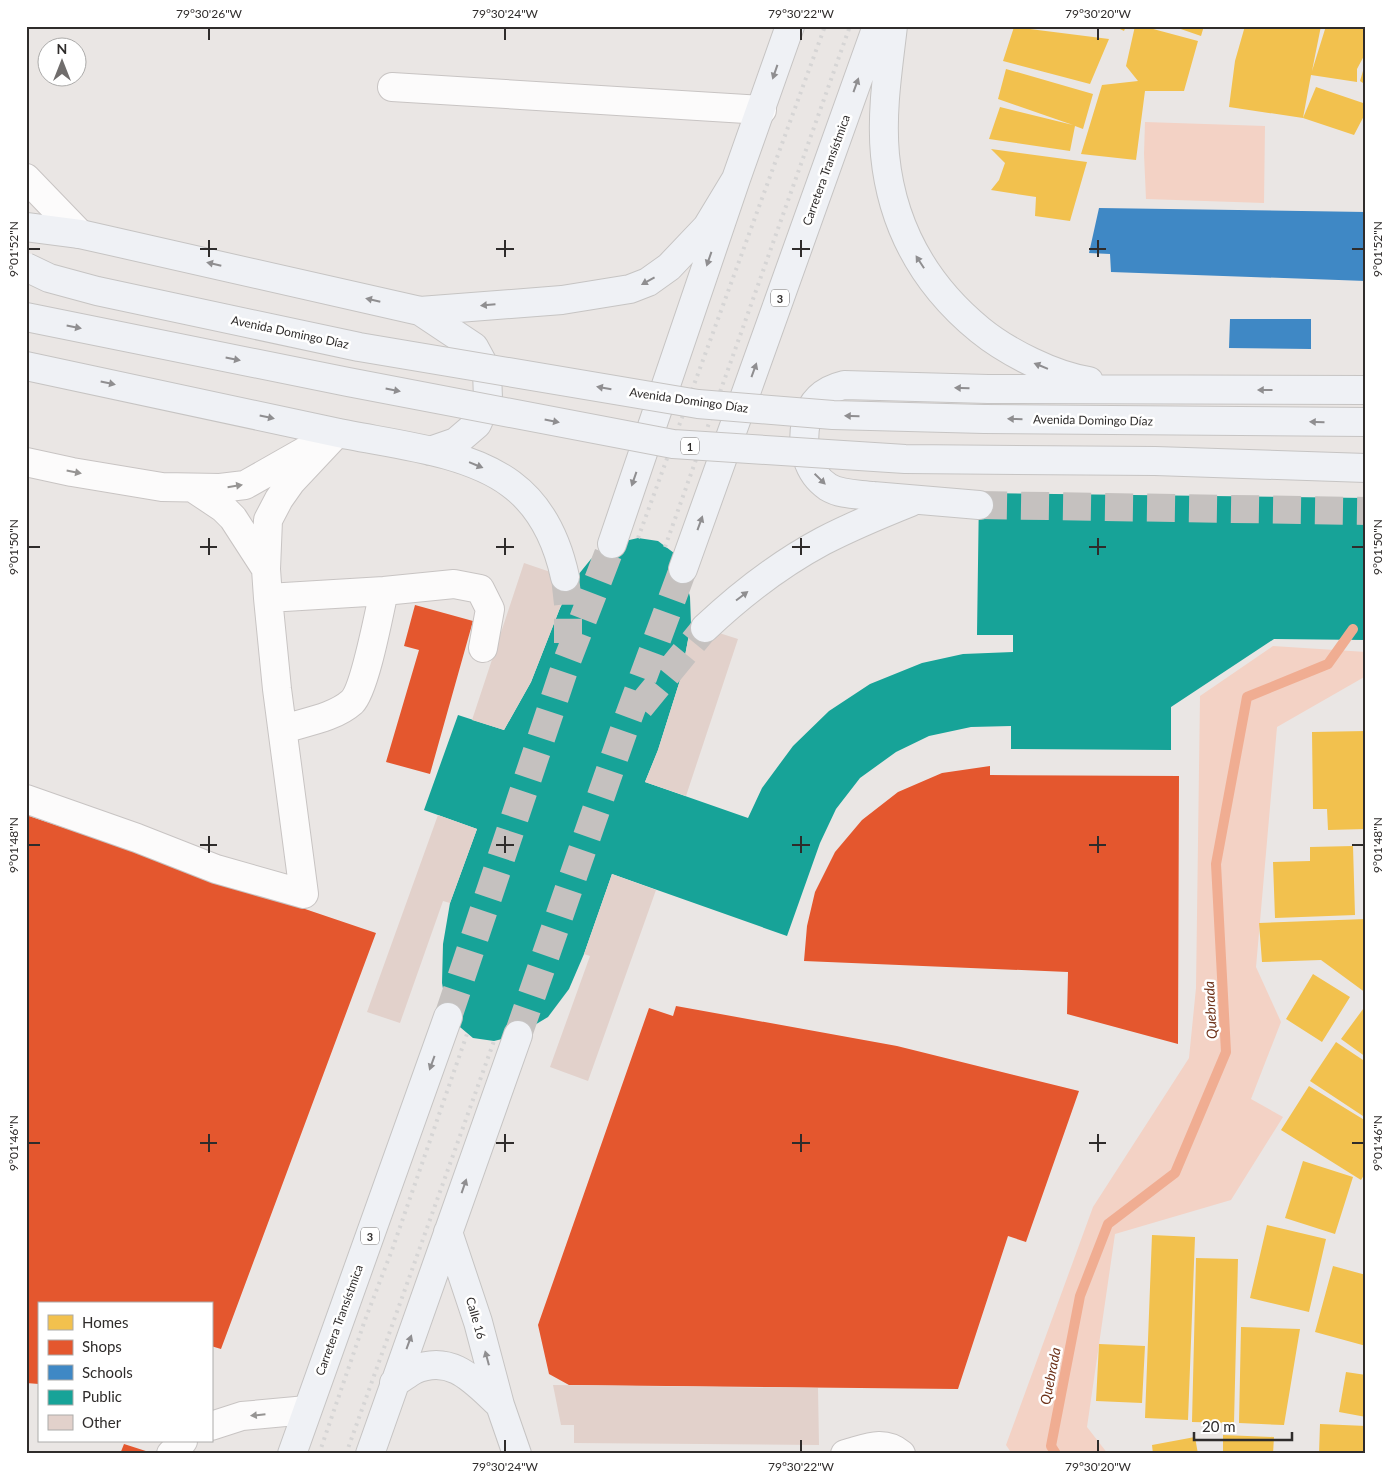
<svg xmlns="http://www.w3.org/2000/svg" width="1392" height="1480" font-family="Lato,sans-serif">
	<rect width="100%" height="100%" fill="#eae6e4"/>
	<!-- green -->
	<path fill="#f3d2c5" d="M1145,122L1265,126L1264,203L1146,199L1144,154Z
		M1273,646L1366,652V676L1277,727L1256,967L1281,1022L1251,1099L1283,1117L1231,1200L1115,1234L1087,1427L1108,1454H1012L1006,1445L1093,1207L1189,1058L1196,988L1200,696Z"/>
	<!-- homes -->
	<path fill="#f2c14e" d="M1114,26H1126L1124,31Z
		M1135,26H1142L1198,41L1184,91H1145L1136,160L1081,154L1102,85L1138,81L1126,66Z
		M1172,26H1204L1201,36Z
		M1245,26H1321L1312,71L1326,26H1366V51L1365,54L1357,69V82L1311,75L1303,118L1229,107L1235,61Z
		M1014,27L1109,39L1090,84L1003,61Z
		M1365,64H1366V85L1360,81Z
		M1006,69L1093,94L1083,129L1075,126L1070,151L989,139L1000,107L1073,125L998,99Z
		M1316,87L1366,104V112L1354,135L1303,118Z
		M991,149L1087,162L1070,221L1035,216L1036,197L991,190L999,180L1005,163Z
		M1366,731V829L1328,830L1327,809H1313L1312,732Z
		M1353,846L1355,915L1275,918L1273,862L1310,861V847Z
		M1366,919V993L1321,960L1262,962L1259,923Z
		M1313,974L1350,997L1322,1042L1286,1019Z
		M1366,1005V1057L1341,1039Z
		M1336,1042L1366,1062V1118L1310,1081Z
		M1309,1086L1366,1121V1172L1361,1180L1281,1130Z
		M1303,1161L1353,1177L1335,1234L1285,1218Z
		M1267,1225L1326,1239L1309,1312L1250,1298Z
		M1152,1235L1195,1237L1188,1420L1145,1418Z
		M1196,1258L1238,1259L1234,1423L1192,1422Z
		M1333,1266L1366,1275V1346L1315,1332Z
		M1241,1327L1300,1329L1284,1425L1239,1423Z
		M1099,1344L1145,1346L1142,1403L1096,1401Z
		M1346,1372L1366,1375V1417L1339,1412Z
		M1320,1424L1366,1426V1454H1319Z
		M1223,1435L1274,1437L1273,1454H1223Z
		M1195,1437L1198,1454H1153L1152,1445Z"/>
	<!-- shops -->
	<path fill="#e4572e" d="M415,605L473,621L430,774L386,762L419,650L404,646Z
		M990,766V775L1179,776L1178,1044L1067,1014L1068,972L804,961L807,926L815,892L835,852L862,820L898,792L942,773Z
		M26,815L376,933L221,1349L211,1346V1304H39V1384L26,1383Z
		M676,1006L897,1046L1079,1091L1026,1242L1008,1236L958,1389L569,1385L549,1374L538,1325L649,1008L673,1016Z
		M124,1444L152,1453V1454H120Z"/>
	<!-- schools -->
	<path fill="#3f88c5" d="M1099,208L1366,212V281L1111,272L1110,254L1089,253Z
		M1230,319H1311V349L1229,348Z"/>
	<!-- public -->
	<path fill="#17a398" d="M979,493L1366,498V640L1274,639L1171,707V750L1011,749V726L971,727L929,736L896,752L860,778L836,809L820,843L787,936L612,874L584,954L569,989L548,1017L518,1035L494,1041L473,1038L448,1017L442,983L443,944L450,903L477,829L424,810L458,715L504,730L531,682L560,608L574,580L591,559L612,544L638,538L658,541L674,553L683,569L690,597L691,624L681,677L658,750L645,782L748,818L762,788L793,746L829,711L870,684L922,663L963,654L1013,652V635H977Z"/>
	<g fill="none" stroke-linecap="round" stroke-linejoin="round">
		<!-- stream -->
		<path stroke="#f0ad92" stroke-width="10" d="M1056,1454L1051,1446L1080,1296L1108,1224L1175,1173L1226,1052L1216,864L1247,697L1328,664L1353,629"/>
	</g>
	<!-- building -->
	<path fill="#e2d1cb" d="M524,563L574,580L560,608L531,682L504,730L472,720Z
		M691,624L738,639L686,796L645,782L658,750L681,677Z
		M438,815L477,829L450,903L443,901L400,1023L367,1012Z
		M612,874L656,890L588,1081L550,1067L590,956L584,954Z
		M553,1385L818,1388L819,1445L574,1443V1425H561Z"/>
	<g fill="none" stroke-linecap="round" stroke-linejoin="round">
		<!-- major-tunnel -->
		<path stroke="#c5c1bf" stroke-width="28" stroke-dasharray="28 14" stroke-linecap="butt" d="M979,505L1366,511
			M565,577L568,604V643
			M640,707L705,628
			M448,1017L567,661L612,544
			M518,1035L627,721L683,569"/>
		<!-- minor casing -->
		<g stroke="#c8c4c3" stroke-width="30">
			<path id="minor" d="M392,87L762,110
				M26,178L80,234
				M26,462L72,472L162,487L220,488L245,485L312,447
				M193,488L223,508L233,518L266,569
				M268,598L384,591L454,584L480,589L490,609L483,648
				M283,729C305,722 334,718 352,702C365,689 379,613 384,591
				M26,799L137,838L216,869L304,894L277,689L268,598L266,569L268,520L279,499L291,482L337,433
				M211,1426L242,1416L307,1410
				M171,1454L183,1441
				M845,1454C865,1449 883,1439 901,1454"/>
		</g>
		<!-- major casing -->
		<g stroke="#c6c4c3" stroke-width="30">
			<path id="major" d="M893,26C888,69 881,112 885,155C892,226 925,285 980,330C1007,352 1054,376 1089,381
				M26,227L80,234L420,311L562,300L630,289L648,282L669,267L707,227L736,179
				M420,311L474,347L487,371L488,399L477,424L456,442L430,451
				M26,366C129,388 232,410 334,432C389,444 466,450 511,484C542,507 557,540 565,577
				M979,505C943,502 908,499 873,496C858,494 841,495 828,487C807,473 801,446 806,422C811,401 823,390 844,385L988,389L1366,390
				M612,544L736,179L790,26
				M683,569L877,26
				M705,628C740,595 780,564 823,541C852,526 881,514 911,502
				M448,1232L478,1322L500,1405L517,1454
				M394,1383C401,1379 407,1374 414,1370C452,1353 475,1382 500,1405
				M292,1454L448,1017
				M370,1454L518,1035"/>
		</g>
		<!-- minor -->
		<use href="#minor" stroke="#fcfbfb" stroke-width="28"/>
		<!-- major -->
		<use href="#major" stroke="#eff1f5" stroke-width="28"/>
		<!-- rail -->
		<path stroke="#d6d5d5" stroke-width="4" stroke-dasharray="2.5 5" stroke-linecap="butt" d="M638,538L825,26
			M665,547L850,26
			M319,1454L365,1320L392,1250L467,1034
			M346,1454L494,1041"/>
		<!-- major-bridge casing -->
		<g stroke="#c6c4c3" stroke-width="30" stroke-linecap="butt">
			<path id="major-bridge" d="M26,267L49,278L97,291L359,347L698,404L833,415L984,419L1366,422
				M26,317L348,382L673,444L905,459L1155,461L1366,468"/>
		</g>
		<!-- major-bridge -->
		<use href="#major-bridge" stroke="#eff1f5" stroke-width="28"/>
	</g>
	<!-- one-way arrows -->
	<defs><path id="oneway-solid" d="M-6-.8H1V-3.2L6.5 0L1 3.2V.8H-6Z" transform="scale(1.25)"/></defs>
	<g fill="#8f8e90">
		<use href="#oneway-solid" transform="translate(775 72) rotate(109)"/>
		<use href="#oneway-solid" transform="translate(856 85) rotate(-70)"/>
		<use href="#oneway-solid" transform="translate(709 259) rotate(109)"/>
		<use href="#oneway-solid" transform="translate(920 262) rotate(-123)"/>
		<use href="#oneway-solid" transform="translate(214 264) rotate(-167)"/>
		<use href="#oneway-solid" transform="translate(648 281) rotate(151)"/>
		<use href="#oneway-solid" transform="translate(373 300) rotate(-167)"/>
		<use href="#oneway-solid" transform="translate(488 305) rotate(175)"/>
		<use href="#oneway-solid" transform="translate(74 327) rotate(11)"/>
		<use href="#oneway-solid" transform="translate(233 359) rotate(11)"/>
		<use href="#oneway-solid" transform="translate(1041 366) rotate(-158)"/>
		<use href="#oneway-solid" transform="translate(754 370) rotate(-70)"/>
		<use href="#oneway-solid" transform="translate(108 383) rotate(12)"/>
		<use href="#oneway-solid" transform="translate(604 388) rotate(-170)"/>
		<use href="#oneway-solid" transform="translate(962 388) rotate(-178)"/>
		<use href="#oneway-solid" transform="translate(393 390) rotate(11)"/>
		<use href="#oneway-solid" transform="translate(1265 390) rotate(-180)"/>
		<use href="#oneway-solid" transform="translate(852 416) rotate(-179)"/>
		<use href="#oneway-solid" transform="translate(267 417) rotate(12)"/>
		<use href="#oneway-solid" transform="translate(1015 419) rotate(-179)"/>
		<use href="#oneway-solid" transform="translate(552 421) rotate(11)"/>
		<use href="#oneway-solid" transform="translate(1317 422) rotate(-179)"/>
		<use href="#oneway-solid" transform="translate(476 465) rotate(22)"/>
		<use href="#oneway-solid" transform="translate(634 479) rotate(109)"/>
		<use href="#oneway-solid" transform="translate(820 479) rotate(44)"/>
		<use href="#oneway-solid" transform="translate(700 523) rotate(-70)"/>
		<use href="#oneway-solid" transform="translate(742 596) rotate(-37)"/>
		<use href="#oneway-solid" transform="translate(432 1063) rotate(110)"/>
		<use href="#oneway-solid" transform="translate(464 1186) rotate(-71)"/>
		<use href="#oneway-solid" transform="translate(409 1342) rotate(-70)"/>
		<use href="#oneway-solid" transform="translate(487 1358) rotate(-105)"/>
	</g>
	<g fill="#969493">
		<use href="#oneway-solid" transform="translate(74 472) rotate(11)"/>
		<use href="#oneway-solid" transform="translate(235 486) rotate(-9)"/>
		<use href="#oneway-solid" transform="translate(258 1415) rotate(174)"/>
	</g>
	<!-- ticks -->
	<path fill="none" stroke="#2f2c2b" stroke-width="2" d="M209,28V40M505,28V40M801,28V40M1098,28V40M209,240V257M505,240V257M801,240V257M1098,240V257M28,249H40M200,249H217M496,249H514M792,249H810M1089,249H1106M1352,249H1364M209,538V555M505,538V555M801,538V555M1098,538V555M28,547H40M200,547H217M496,547H514M792,547H810M1089,547H1106M1352,547H1364M209,836V853M505,836V853M801,836V853M1098,836V853M28,845H40M200,845H217M496,845H514M792,845H810M1089,845H1106M1352,845H1364M209,1134V1152M505,1134V1152M801,1134V1152M1098,1134V1152M28,1143H40M200,1143H217M496,1143H514M792,1143H810M1089,1143H1106M1352,1143H1364M505,1440V1452M801,1440V1452M1098,1440V1452"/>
	<g text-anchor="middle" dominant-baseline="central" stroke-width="5" stroke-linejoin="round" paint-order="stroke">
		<!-- shield labels -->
		<g fill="#fff" stroke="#6d6b6b" stroke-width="1">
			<rect x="771" y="289.5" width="18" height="17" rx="4"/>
			<rect x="681" y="437.5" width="18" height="17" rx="4"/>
			<rect x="361" y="1227.5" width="18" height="17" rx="4"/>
		</g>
		<g font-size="11" font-weight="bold" fill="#2f2c2b">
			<text x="780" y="298">3</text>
			<text x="690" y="446">1</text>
			<text x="370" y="1236">3</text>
		</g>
		<!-- street labels -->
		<g font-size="12" fill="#2f2c2b" stroke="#fff">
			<text transform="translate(826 170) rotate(-70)">Carretera Transístmica</text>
			<text transform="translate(290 332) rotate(12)">Avenida Domingo Díaz</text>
			<text transform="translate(689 400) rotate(8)">Avenida Domingo Díaz</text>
			<text transform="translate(1093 420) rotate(1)">Avenida Domingo Díaz</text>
			<text transform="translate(476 1318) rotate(74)">Calle 16</text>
			<text transform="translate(339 1320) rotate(-70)">Carretera Transístmica</text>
		</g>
		<!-- water labels -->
		<g font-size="14" font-style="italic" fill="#6e3219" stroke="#fff">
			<text transform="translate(1210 1010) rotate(-93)">Quebrada</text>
			<text transform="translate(1050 1376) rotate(-79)">Quebrada</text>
		</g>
	</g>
	<!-- border -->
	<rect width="1392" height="1480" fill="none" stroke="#ffffff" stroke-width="55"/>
	<!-- legend -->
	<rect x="38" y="1302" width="175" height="140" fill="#ffffff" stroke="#acabaa"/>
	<rect x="48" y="1315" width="25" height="15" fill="#f2c14e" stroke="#acabaa"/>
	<text x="82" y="1328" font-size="15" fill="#2f2c2b">Homes</text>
	<rect x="48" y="1340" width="25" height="15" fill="#e4572e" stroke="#acabaa"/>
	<text x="82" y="1352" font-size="15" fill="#2f2c2b">Shops</text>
	<rect x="48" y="1365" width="25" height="15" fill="#3f88c5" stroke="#acabaa"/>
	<text x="82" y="1378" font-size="15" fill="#2f2c2b">Schools</text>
	<rect x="48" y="1390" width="25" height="15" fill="#17a398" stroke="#acabaa"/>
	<text x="82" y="1402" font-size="15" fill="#2f2c2b">Public</text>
	<rect x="48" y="1415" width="25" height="15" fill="#e2d1cb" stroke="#acabaa"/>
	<text x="82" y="1428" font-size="15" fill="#2f2c2b">Other</text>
	<!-- north arrow -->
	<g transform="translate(62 62)"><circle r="24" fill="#ffffff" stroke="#acabaa"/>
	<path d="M0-4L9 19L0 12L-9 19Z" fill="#706d6c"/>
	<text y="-8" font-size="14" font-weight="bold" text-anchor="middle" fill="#2f2c2b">N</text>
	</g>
	<!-- scale -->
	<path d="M1194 1432v8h98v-8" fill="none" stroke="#2f2c2b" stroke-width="2.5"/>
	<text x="1202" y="1432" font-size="15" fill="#2f2c2b" stroke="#ffffff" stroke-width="4" paint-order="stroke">20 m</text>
	<rect x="28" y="28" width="1336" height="1424" fill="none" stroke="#2f2c2b" stroke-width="2"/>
	<g font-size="12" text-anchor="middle" fill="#2f2c2b">
		<text x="209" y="18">79°30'26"W</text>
		<text x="505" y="18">79°30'24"W</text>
		<text x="801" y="18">79°30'22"W</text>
		<text x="1098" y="18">79°30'20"W</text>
		<text transform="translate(14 249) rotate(-90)" y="4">9°01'52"N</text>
		<text transform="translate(1378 249) rotate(-90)" y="4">9°01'52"N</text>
		<text transform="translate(14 547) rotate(-90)" y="4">9°01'50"N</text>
		<text transform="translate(1378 547) rotate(-90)" y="4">9°01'50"N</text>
		<text transform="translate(14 845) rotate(-90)" y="4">9°01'48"N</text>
		<text transform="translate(1378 845) rotate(-90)" y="4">9°01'48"N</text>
		<text transform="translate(14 1143) rotate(-90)" y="4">9°01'46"N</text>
		<text transform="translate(1378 1143) rotate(-90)" y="4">9°01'46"N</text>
		<text x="505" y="1471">79°30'24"W</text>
		<text x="801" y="1471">79°30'22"W</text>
		<text x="1098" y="1471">79°30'20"W</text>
	</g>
</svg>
